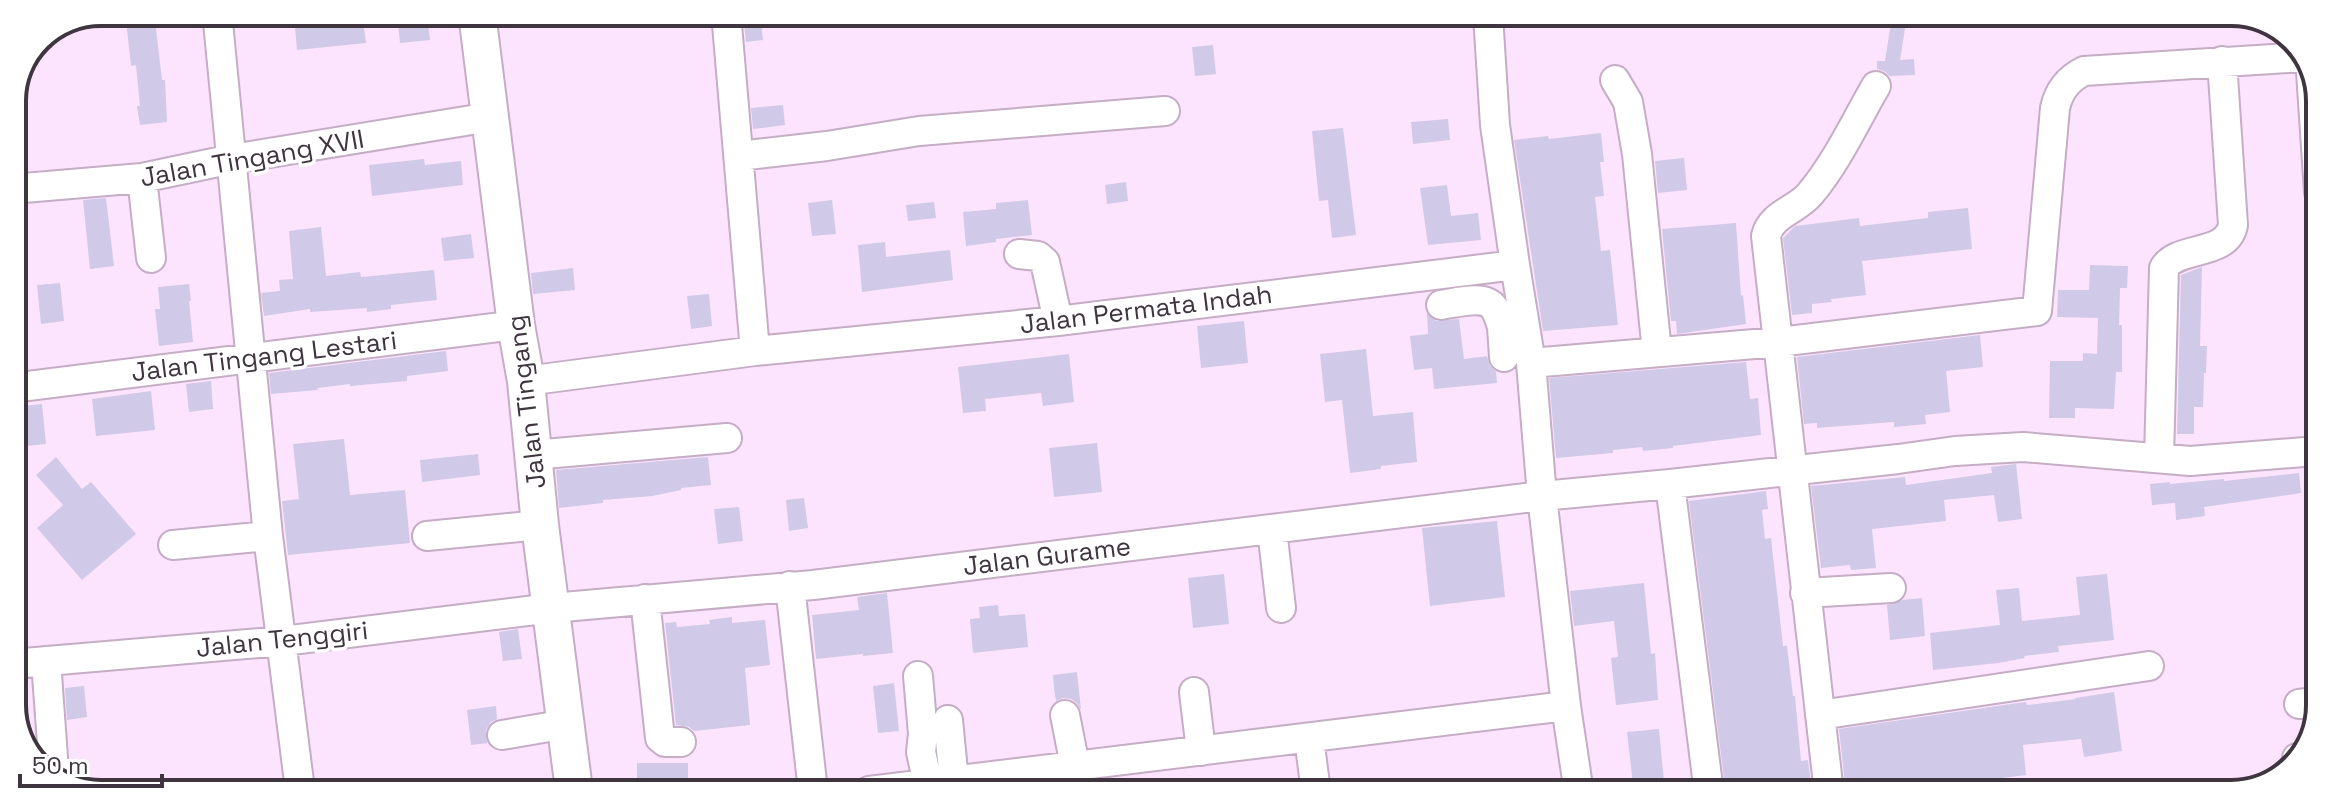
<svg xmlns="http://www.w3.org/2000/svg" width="2332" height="806" font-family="'Space Grotesk',sans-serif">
	<rect width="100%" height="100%" fill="#fde4fe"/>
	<!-- building -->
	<path fill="#d0c9e8" d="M125,12H154L162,80H165L167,122L140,125L137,106H140L136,65L131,66Z
		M327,12L362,13L366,43L297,50L294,16Z
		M427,13L430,40L400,43L397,15Z
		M743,13H760L763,40L746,42Z
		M1892,16H1907L1900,60L1914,59L1915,75L1890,76L1884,71L1877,69V61H1885Z
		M1213,45L1216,74L1195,76L1192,47Z
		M783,105L785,125L753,129L751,108Z
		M1448,119L1450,140L1413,144L1411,122Z
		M1343,128L1356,235L1332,238L1328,200L1319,201L1312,131Z
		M1601,133L1604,162H1600L1604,196L1595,197L1601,251L1610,250L1618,325L1543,331L1514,140L1548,136L1549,139Z
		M1684,158L1687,190L1658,193L1655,161Z
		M424,159L425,165L461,161L463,185L372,196L369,165Z
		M1126,182L1128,201L1107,204L1105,185Z
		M1447,185L1451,216L1478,213L1481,240L1428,245L1420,188Z
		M106,198L114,266L90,269L83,200Z
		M832,200L836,234L812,236L808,203Z
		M1028,200L1032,235L996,239V242L966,246L963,212L996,209V203Z
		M934,202L936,218L908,221L906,205Z
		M1968,208L1972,249L1862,261L1866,295L1831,299L1832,302L1812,304V313L1792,315L1783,238L1795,226L1859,218L1860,226L1928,218V212Z
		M1736,223L1741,296L1743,295L1746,324L1677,334L1676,321H1671L1662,229Z
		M321,227L326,276L360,272L361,277L434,270L437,300L391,305V309L367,312V308L310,312V309L264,316L261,293L280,291L279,280L293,279L289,231Z
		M471,234L474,258L444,261L441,238Z
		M885,242L886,257L950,250L953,280L862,292L858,245Z
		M2090,265L2128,266L2127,288H2120L2119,325H2122V372H2116L2114,409L2075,408V418H2049L2050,361H2083V353L2097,354L2098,318L2057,317L2058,290H2089Z
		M2202,267L2200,346H2207L2206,373H2204L2203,407H2194V434H2177L2181,275Z
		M573,268L575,290L533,294L531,273Z
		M60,283L64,321L41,324L37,285Z
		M189,284L191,301H189L193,342L159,346L155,309H160L158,287Z
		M709,294L712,326L691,329L687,296Z
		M1427,313L1436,321L1459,319L1464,359L1487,356L1490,366L1496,372L1497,383L1434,389L1432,368L1414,370L1410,336L1428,334Z
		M1244,321L1248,363L1201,368L1197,326Z
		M1980,335L1983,367L1946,371L1950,412L1925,415L1926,424L1894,427V422L1817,428V423L1804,424L1797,357Z
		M1366,349L1373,416L1413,412L1417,462L1381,466V469L1350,473L1342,400L1325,402L1320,354Z
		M446,351L448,371L407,376V381L350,386V384L317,388L318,390L271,394L269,373Z
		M1069,354L1074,402L1043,406L1041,393L985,399L986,411L963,413L958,367Z
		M1746,362L1750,399L1758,398L1761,435L1673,446V448L1643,451L1642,447L1613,450V453L1556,458L1549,378Z
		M211,381L213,409L189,412L186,384Z
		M151,391L155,430L96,436L92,399Z
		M42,404L46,444L17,447L13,407Z
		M344,439L350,495L405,490L410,543L288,555L282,501L299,499L293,444Z
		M1097,443L1102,492L1054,497L1049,448Z
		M478,454L480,475L422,482L420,460Z
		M56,457L82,489L91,482L136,534L82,580L37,528L63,505L36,475Z
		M708,457L711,485L681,488V490L652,496L603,500V503L559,508L556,470Z
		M2016,464L2022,519L1998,522L1994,495L1944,500L1946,521L1872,529L1876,568L1851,570L1850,565L1821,568L1811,486L1905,477L1906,485L1992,473L1991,467Z
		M2299,473L2301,493L2204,507L2205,516L2176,520L2175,503L2152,505L2150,484L2170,482V484L2224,479V481Z
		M1766,491L1768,509L1762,510L1765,539L1771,538L1783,646H1787L1793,696H1795L1801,761L1808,760L1812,793H1773L1771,782L1725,787L1689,501Z
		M804,498L808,528L789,531L786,500Z
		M739,507L743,541L718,544L714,509Z
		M1497,521L1505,597L1430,606L1422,528Z
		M1224,574L1229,624L1193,628L1188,578Z
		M2107,574L2114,640L2058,646L2059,652L2024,656L2025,658L1998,663L1933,670L1930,633L2000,625L1996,590L2019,588L2022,621L2080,615L2076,577Z
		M1644,583L1651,654L1655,653L1658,700L1616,705L1611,658L1618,657L1614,621L1574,626L1570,591Z
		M887,593L893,653L863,656V654L816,659L812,615L859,610L857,597Z
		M1922,598L1925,636L1890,640L1887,605L1902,600Z
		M998,605L999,616L1025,614L1028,647L973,653L970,619L980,618L979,607Z
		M732,617V623L765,620L770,665L745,668L750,725L694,731L689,727L676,725L665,623L676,622L677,627L710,624L709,620Z
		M518,629L522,659L503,661L499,632Z
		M1077,672L1081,710L1077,703L1071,699L1063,698L1056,701L1054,689L1053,675Z
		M894,683L899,731L878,733L873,686Z
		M84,686L87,717L67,720L65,688Z
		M2114,692L2122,751L2084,757L2081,739L2023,745L2026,775L1956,784L1957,787L1933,789V793H1846L1839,729L2018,703L2026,702L2027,705L2076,699L2075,698Z
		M496,706L497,719L491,722L486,730L487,743L471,745L467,710Z
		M1659,729L1665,793H1634L1627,732Z
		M637,763H688V791H637Z"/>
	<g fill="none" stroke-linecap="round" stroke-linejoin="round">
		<!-- minor casing -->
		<g stroke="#c5adc6" stroke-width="32">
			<path id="minor" d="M217,12L268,536L300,790
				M726,13L755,351
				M2311,72L2319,192
				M1615,80L1628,102L1637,154L1657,352
				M739,156L827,146L919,131L1165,111
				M142,178L151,258
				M12,189L142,178L232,159L490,117
				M1019,254L1038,256L1045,262L1058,321
				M1515,265L1531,363L1542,496L1670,484L1898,459L1955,451L2023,447L2190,461L2317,451
				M1441,305C1456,303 1485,294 1494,308C1498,313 1500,321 1502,327L1525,328
				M1502,327L1504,357
				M1531,363L1778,342L2037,311L2055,108C2059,90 2068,79 2084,71L2305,57
				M526,381L755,351L1058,321L1515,265L1495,125L1488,15
				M12,388L516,325
				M533,455L727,438
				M2159,458L2164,268C2178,245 2227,257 2233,225L2222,61
				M1670,484L1709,793
				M1272,529L1281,608
				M427,536L540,525
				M173,545L268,536
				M790,586L813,791
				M1805,593L1891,588
				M645,599L660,738L665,742H681
				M46,661L54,771
				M12,664L283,641L552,608L813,585L1542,496L1566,706L1579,793
				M918,676L923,734L921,752L928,784
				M1194,692L1201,751
				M2299,704L2316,702
				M1065,715L1075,766
				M1820,715L2149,666
				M948,720L954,781
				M502,735L566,724
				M1309,738L1316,792
				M2297,758V759
				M869,791L1566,706
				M1829,793L1766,236C1771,214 1797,210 1810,194C1837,162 1855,122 1876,86"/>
		</g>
		<!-- major casing -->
		<g stroke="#c5adc6" stroke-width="40">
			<path id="major" d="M477,13L516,325L526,381L540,525L574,790"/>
		</g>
		<!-- minor -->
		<use href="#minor" stroke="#fff" stroke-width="28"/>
		<!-- major -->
		<use href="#major" stroke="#fff" stroke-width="36"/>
	</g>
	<g text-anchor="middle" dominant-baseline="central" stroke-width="7" stroke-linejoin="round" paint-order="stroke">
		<!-- street labels -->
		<g font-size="26" fill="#3e353f" stroke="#fff">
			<text transform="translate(252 158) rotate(-10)">Jalan Tingang XVII</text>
			<text transform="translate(1146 309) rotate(-7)">Jalan Permata Indah</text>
			<text transform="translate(264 356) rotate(-7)">Jalan Tingang Lestari</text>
			<text transform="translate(526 402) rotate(-97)">Jalan Tingang</text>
			<text transform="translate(1047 556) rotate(-7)">Jalan Gurame</text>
			<text transform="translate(282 639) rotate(-6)">Jalan Tenggiri</text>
		</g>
	</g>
	<!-- crop -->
	<path d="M0 0H2332V806H0ZM101 26H2231A75 75 0 0 1 2306 101V705A75 75 0 0 1 2231 780H101A75 75 0 0 1 26 705V101A75 75 0 0 1 101 26Z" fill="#fff" fill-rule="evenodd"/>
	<path fill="none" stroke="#3e353f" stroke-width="4" d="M101 26H2231A75 75 0 0 1 2306 101V705A75 75 0 0 1 2231 780H101A75 75 0 0 1 26 705V101A75 75 0 0 1 101 26Z"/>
	<!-- scale -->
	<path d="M20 774v12h142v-12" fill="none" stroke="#3e353f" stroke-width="4"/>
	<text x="32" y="774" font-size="24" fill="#3e353f" stroke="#ffffff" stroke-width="6" paint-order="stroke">50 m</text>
</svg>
